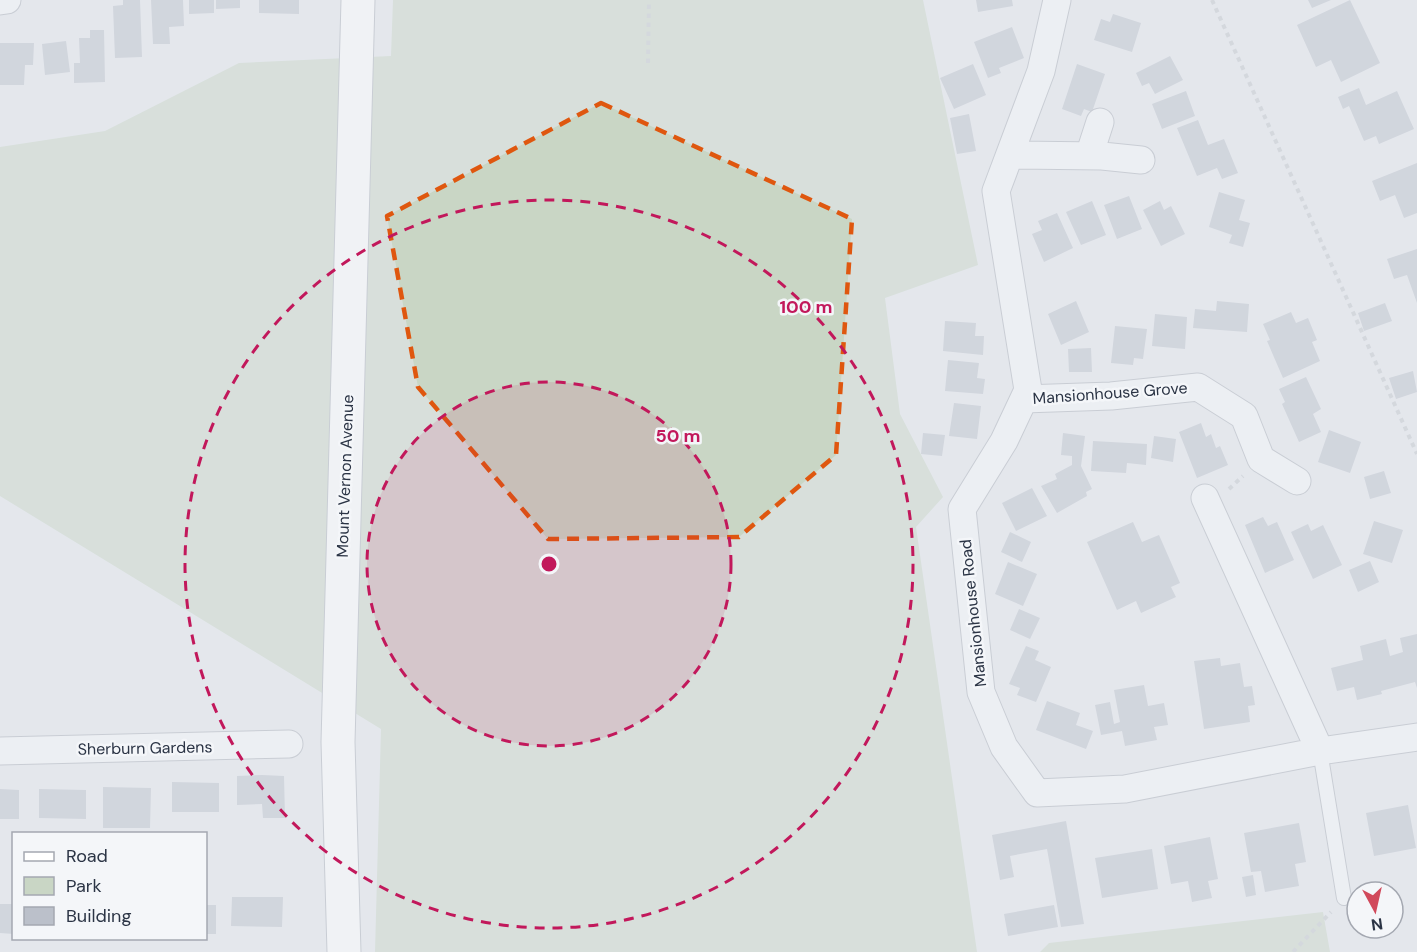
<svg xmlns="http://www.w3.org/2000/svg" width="1417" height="952" font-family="'DM Sans',sans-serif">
	<rect width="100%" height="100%" fill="#e4e7ec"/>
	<!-- green -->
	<path fill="#c9d6c5" d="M393,0H923L978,265L885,298L900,414L943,497L916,527L977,952H375L381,729L0,496V147L105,131L239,63L391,56Z
		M1323,912L1330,952H1040L1049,943Z"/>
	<!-- building -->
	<path fill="#bbc0ca" d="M123,0H140L142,57L115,58L113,6L123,5Z
		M151,0H183L184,26L169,27L170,44H153Z
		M189,0H214V13L189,14Z
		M216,0H240V8L216,9Z
		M259,0H299V14L259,13Z
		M976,0H1012L1013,6L978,12Z
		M1308,0H1331L1312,8Z
		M1350,0L1380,63L1341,82L1331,60L1316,67L1297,25Z
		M1113,14L1141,23L1132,52L1094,40L1101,19L1110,22Z
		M1012,27L1024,58L999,68L1001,73L988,78L974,42Z
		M90,30H104L105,82L74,83V63H80L79,38H90Z
		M66,41L70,72L45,75L42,44Z
		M0,43H34L33,65H25L24,85H0Z
		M1170,56L1183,80L1155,94L1149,83L1142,86L1136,73Z
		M973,64L986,95L954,109L940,78Z
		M1077,64L1105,74L1092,112L1084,109L1081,116L1062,109Z
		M1359,88L1366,105L1397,91L1414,129L1379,144L1376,136L1364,141L1349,106L1343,109L1338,97Z
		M1186,91L1195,116L1162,129L1152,104Z
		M969,114L976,151L957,154L950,118Z
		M1198,120L1208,145L1224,139L1238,173L1222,179L1217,168L1197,176L1177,128Z
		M1417,163V213L1404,218L1395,195L1380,201L1372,181Z
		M1219,192L1245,200L1239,220L1250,223L1243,247L1229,243L1232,235L1209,227Z
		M1129,196L1142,229L1117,239L1104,205Z
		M1092,201L1106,235L1081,245L1066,212Z
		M1160,201L1164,210L1171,206L1185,234L1161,246L1143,210Z
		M1057,213L1073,248L1044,262L1032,234L1042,230L1038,221Z
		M1417,249V303L1407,275L1394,279L1387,259Z
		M1076,301L1089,332L1061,345L1048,314Z
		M1217,301L1249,304L1247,332L1193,328L1195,309L1216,311Z
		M1385,303L1392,321L1364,331L1358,313Z
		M1291,312L1296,323L1308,318L1317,340L1312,342L1320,361L1283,378L1267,341L1270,340L1263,324Z
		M1155,314L1187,317L1185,349L1152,346Z
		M945,321L976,323L975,336H984L983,355L943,351Z
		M1115,326L1147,329L1143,359L1134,358L1133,365L1111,363Z
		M1091,348L1092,372H1069L1068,349Z
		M948,360L979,363L977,378L985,379L983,394L945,391Z
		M1413,371L1417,392L1396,399L1389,378Z
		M1306,377L1321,409L1313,414L1321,432L1299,442L1282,404L1285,402L1279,389Z
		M954,403L981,406L977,439L949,436Z
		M1201,423L1206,437L1211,434L1216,448L1220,446L1228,465L1197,478L1179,432Z
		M1329,430L1361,442L1350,473L1318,462Z
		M923,433L945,435L942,456L921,454Z
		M1063,433L1085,436L1081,466L1092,489L1086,492L1087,496L1057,513L1041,486L1057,479L1055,474L1072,465V456L1061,455Z
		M1154,436L1176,439L1173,462L1151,458Z
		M1093,441L1147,444L1146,465L1127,463L1126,473L1091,471Z
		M1384,471L1391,493L1370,499L1364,477Z
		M1032,488L1047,516L1016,531L1002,503Z
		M1263,517L1268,526L1277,522L1294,560L1265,573L1245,525Z
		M1374,521L1403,530L1392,563L1363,554Z
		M1133,522L1142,542L1159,535L1180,583L1171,587L1176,597L1141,613L1136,601L1117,610L1087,542Z
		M1308,524L1311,531L1323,525L1342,565L1313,579L1291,532Z
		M1010,532L1031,542L1022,562L1001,552Z
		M1370,561L1379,582L1358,592L1349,570Z
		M1008,562L1037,574L1023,606L995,594Z
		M1019,609L1040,618L1030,639L1010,630Z
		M1417,634V688L1415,682L1381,691L1382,694L1357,700L1354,687L1337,691L1331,668L1363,660L1360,646L1386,639L1390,656L1403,652L1400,638Z
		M1026,646L1039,651L1035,660L1051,667L1036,702L1017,695L1020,688L1009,684Z
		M1220,658L1221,666L1240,663L1244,687L1252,686L1255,705L1248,706L1250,722L1204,729L1194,661Z
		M1144,685L1148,706L1164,703L1168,725L1154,727L1157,740L1125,746L1122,731L1101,735L1095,705L1110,702L1114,724L1120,722L1114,690Z
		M1047,701L1080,713L1076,725L1093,731L1086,749L1036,730Z
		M262,775L284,776L285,818H263L262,804L237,805V776Z
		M172,782L219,783V812H172Z
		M103,787L151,788L150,828H103Z
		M0,789L19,790V819H0Z
		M39,789L86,790V819L39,818Z
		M1408,805L1416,848L1374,856L1366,813Z
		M1066,821L1084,924L1061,927L1047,849L1010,856L1014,877L1000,880L992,835Z
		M1299,823L1306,862L1295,864L1299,886L1265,892L1261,871L1251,872L1244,833Z
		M1210,837L1218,879L1208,881L1212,898L1192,902L1188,881L1171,884L1164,846Z
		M1152,849L1158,889L1102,898L1095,858Z
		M1253,875L1256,895L1246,897L1242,877Z
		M232,897H283L282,927L231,926Z
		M0,904H14V934L0,933Z
		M206,905H216V934H206Z
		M1054,905L1058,927L1008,936L1004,914Z"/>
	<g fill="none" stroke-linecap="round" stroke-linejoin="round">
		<!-- lane casing -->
		<g stroke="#a9aeb7" stroke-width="16">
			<path id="lane" d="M1320,751L1344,898"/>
		</g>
		<!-- street casing -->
		<g stroke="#a9aeb7" stroke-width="29">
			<path id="street" d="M1057,0L1041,71L996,191L1028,390L1004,441L962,509L981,692L1004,747L1037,793L1125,789L1320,751L1417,737
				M0,1L7,0
				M1010,155L1102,156L1141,160
				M1089,156L1100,122
				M1024,399L1111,396L1198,387L1244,416L1261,459L1297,481
				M1205,498L1320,751
				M0,751L289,744"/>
		</g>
		<!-- secondary casing -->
		<g stroke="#a9aeb7" stroke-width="35">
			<path id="secondary" d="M344,952L338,742L358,0"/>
		</g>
		<!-- path -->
		<path stroke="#c2c5cb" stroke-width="4" stroke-dasharray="4.5 4.5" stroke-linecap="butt" d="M1212,0L1417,454
			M648,63L649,0
			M1229,489L1243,476
			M1293,952L1331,912"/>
		<!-- lane -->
		<use href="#lane" stroke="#f7f8fa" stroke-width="14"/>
		<!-- street -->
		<use href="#street" stroke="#f7f8fa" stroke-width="27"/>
		<!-- secondary -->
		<use href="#secondary" stroke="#fff" stroke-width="33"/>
	</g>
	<!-- marked area -->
	<path d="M0 0H1417V952H0ZM601,103L852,219L836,455L739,537L548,539L418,387L387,216Z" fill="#e4e7ec" fill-opacity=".55" fill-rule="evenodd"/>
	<path fill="none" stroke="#df570f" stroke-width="4.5" stroke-dasharray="12 8" stroke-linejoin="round" d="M601,103L852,219L836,455L739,537L548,539L418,387L387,216Z"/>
	<!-- distance rings -->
	<circle cx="549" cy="564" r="182" fill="#c2185b" fill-opacity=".12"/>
	<g fill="none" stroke="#c2185b" stroke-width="3" stroke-dasharray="10 8">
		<circle cx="549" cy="564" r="182"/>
		<circle cx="549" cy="564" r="364"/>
	</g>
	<g text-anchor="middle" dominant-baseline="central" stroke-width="5" stroke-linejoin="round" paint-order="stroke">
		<!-- street labels -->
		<g font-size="16" fill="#2b3445" stroke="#f4f6f9">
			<text transform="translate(1110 393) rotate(-4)">Mansionhouse Grove</text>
			<text transform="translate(345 476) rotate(-88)">Mount Vernon Avenue</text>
			<text transform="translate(973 613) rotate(-96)">Mansionhouse Road</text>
			<text transform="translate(145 748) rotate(-1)">Sherburn Gardens</text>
		</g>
	</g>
	<circle cx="549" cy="564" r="9" fill="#c2185b" stroke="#f4f6f9" stroke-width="3"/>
	<g font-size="18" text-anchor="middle" font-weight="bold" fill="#c2185b" stroke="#f4f6f9" stroke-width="5" stroke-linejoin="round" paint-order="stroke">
		<text x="806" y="313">100 m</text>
		<text x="678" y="442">50 m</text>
	</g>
	<!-- legend -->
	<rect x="12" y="832" width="195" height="108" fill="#f4f6f9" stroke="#a4a8b1" stroke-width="1.5"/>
	<rect x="24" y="852" width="30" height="9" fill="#ffffff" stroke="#a4a8b1" stroke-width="1.5"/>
	<text x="66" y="862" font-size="18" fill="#2b3445">Road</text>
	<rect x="24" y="877" width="30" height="18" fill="#c9d6c5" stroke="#a4a8b1" stroke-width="1.5"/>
	<text x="66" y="892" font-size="18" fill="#2b3445">Park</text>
	<rect x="24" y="907" width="30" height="18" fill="#bbc0ca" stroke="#a4a8b1" stroke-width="1.5"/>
	<text x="66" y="922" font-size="18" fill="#2b3445">Building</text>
	<!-- north arrow -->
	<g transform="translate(1375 910) rotate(172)"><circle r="28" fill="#f4f6f9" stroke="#a4a8b1" stroke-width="1.5"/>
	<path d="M0-4.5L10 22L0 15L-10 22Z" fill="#d1495b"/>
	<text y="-9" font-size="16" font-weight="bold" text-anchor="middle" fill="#2b3445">N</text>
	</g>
</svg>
